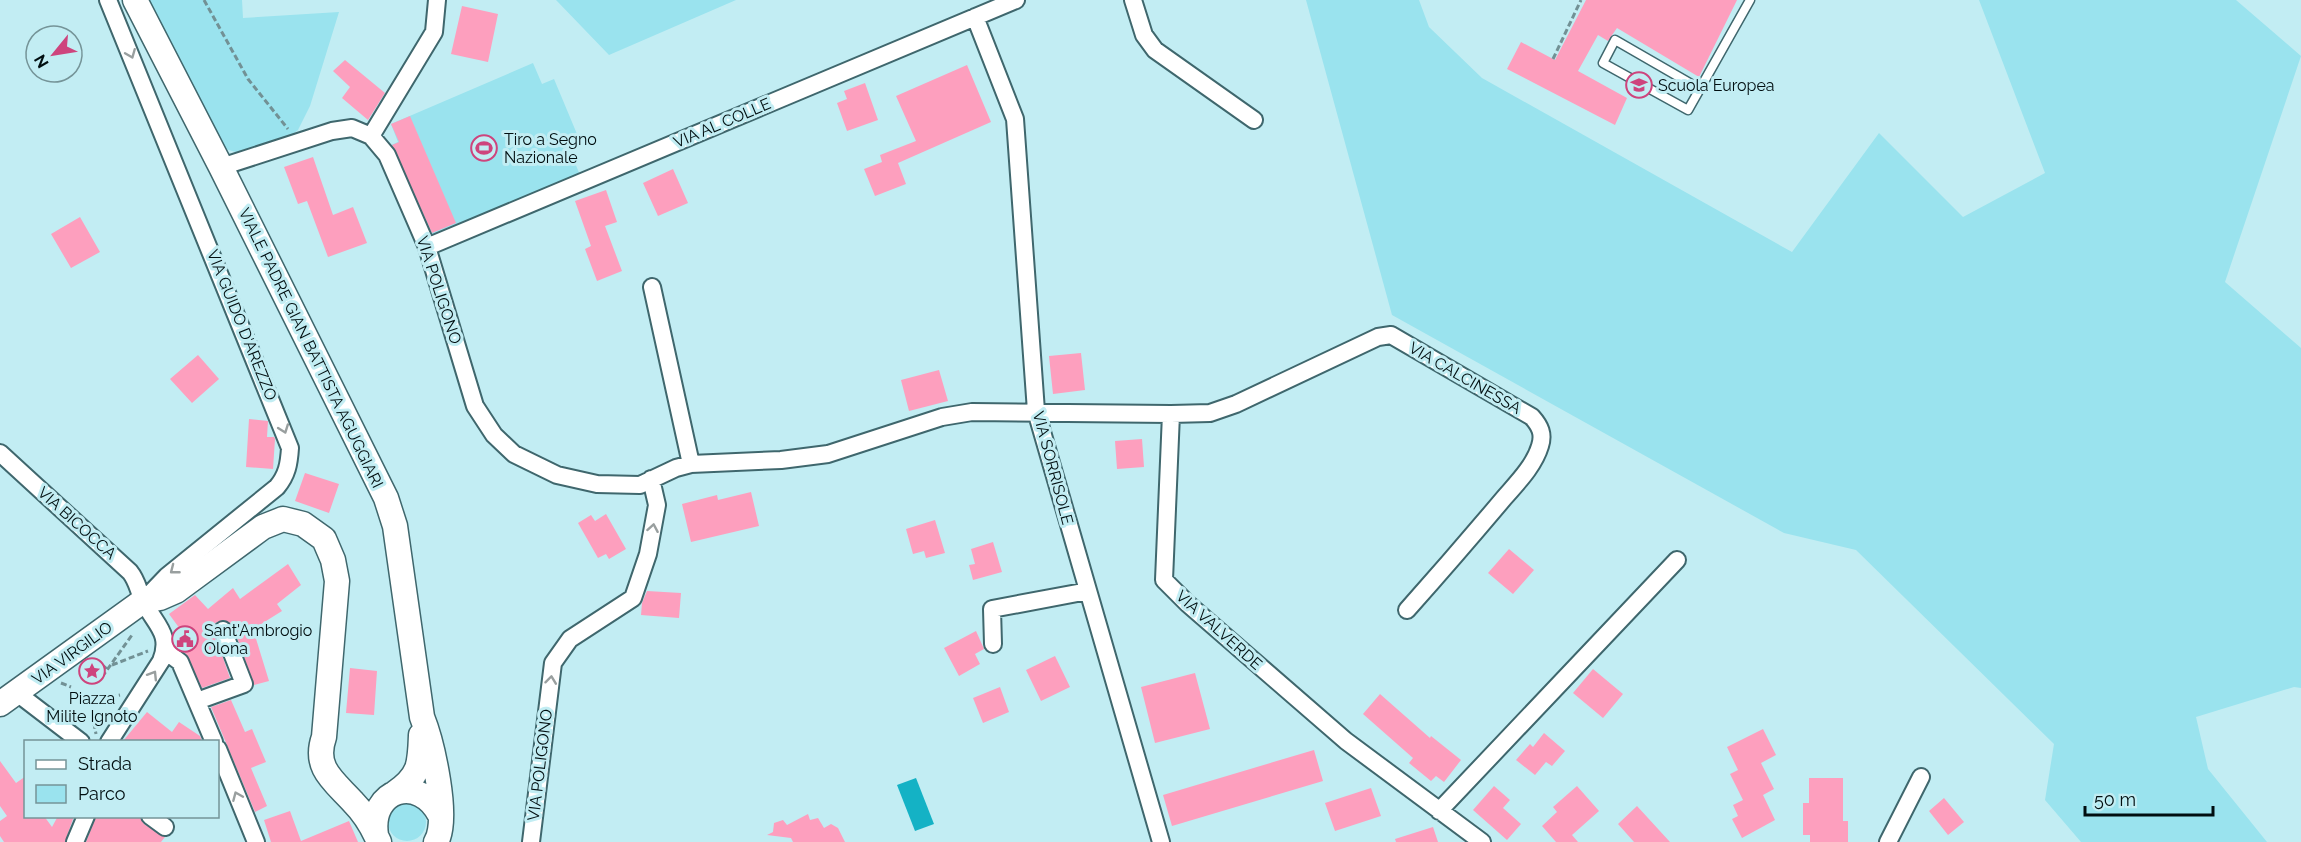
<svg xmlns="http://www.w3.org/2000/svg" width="2301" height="842" font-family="Raleway,sans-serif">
	<rect width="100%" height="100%" fill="#c2edf3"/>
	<!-- green -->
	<path fill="#9ae3ee" d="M147,0H242L243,18L339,12L310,106L298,130L288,138L239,153L222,148Z
		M556,0H736L609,55Z
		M1306,0H1419L1429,27L1482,78L1792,252L1879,133L1963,217L2045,173L1979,0H2236L2301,56L2225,282L2301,348V688L2294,687L2196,717L2208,769L2267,842H2081L2045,800L2054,744L1856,550L1784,533L1392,315Z
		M533,63L542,84L554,79L582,146L570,151L580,175L431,238L424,222L431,219L426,205L418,208L404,177L411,173L404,156L397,159L391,145L398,142L391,124Z
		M388 822a19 19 0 1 1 38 0a19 19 0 1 1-38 0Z"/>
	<!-- water -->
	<path fill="#14b2c5" d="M916,778L934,824L915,831L897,785Z"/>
	<!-- building -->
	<path fill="#fd9fbe" d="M1586,0H1737L1699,77L1617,28L1608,41L1598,35L1578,71L1627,98L1615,125L1507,69L1521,42L1555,60Z
		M462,6L498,14L488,62L451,54Z
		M345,60L385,93L368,120L342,98L350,87L333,71Z
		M967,65L991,122L898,163L906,184L875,196L864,169L882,162L880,155L916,141L896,96Z
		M865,83L878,120L847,131L837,103L847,99L844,91Z
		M410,116L456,223L432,233L392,145L399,142L391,124Z
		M313,157L333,215L353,207L367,243L328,257L307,201L298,204L284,167Z
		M673,169L688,203L658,216L643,183Z
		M606,190L617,222L605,226L622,271L597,281L585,249L591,246L575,201Z
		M80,217L100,252L71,268L51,234Z
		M1081,353L1085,390L1053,394L1049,356Z
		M198,355L219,379L192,403L170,379Z
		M939,370L948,401L909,411L901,380Z
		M249,419L268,421L267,437H274L275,439L273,469L246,467Z
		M1142,439L1144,467L1117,469L1115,441Z
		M305,473L339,484L329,513L295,501Z
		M751,492L759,526L691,542L682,504L717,495L718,500Z
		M606,514L626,549L609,559L606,554L598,558L578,523L591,515L595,521Z
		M935,520L945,553L926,558L924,551L913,554L906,529Z
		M993,542L1002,572L973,580L969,565L975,564L971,549Z
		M1509,549L1534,570L1513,594L1488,573Z
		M288,564L301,585L277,604L282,611L253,629L269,681L254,685L233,626L224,620L215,623L213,629L230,678L202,688L183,649L191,644L169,614L195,595L208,609L233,588L240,599Z
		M647,591L681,593L679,618L641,615L642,603Z
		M976,631L984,649L975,654L980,664L959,676L944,648Z
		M1055,656L1070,687L1041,701L1026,670Z
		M350,668L377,671L374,715L346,713Z
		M1593,669L1623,694L1603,718L1573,693Z
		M1195,673L1210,729L1155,743L1141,687Z
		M1000,687L1009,712L983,723L973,698Z
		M1380,694L1430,738L1431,736L1461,760L1444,782L1436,776L1431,781L1409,763L1413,758L1363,714Z
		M231,700L245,732L252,729L266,762L251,768L267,806L255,812L211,707Z
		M147,712L172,732L179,722L200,736L202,741H123Z
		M1763,729L1776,755L1761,763L1774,789L1763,795L1775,820L1742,838L1732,819L1738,816L1733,805L1743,800L1730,774L1738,770L1727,747Z
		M1544,733L1565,751L1552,766L1546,762L1535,775L1516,760L1530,744L1533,747Z
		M1314,750L1323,781L1172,826L1163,795Z
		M0,761L16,783L26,776V816H44L52,827L58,816H74L65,842H4L0,836V821L7,816L0,806Z
		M1809,778H1843V821H1848V842H1810V835H1803V803H1809Z
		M1494,786L1510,800L1503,808L1521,824L1507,840L1473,810Z
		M1577,786L1599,811L1572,835L1578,842H1556L1542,826L1557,812L1553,807Z
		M1371,788L1381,816L1335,831L1325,803Z
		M1944,798L1964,822L1948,835L1929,811Z
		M1637,806L1670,842H1634L1618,824Z
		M290,811L301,841L349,821L358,842H271L264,820Z
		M808,814L810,820L818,818L824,828L831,824L838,828L845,842H793L791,838L767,835L773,832L774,823L783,820L787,825Z
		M96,816H140L144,824L165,837L161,842H86Z
		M1433,827L1438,842H1396L1395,839Z"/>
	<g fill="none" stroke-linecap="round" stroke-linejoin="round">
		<!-- service casing -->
		<g stroke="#3f676d" stroke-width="11">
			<path id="service" d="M1700,89L1615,40L1603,63L1688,110L1750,0"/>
		</g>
		<!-- minor casing -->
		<g stroke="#3f676d" stroke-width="20">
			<path id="minor" d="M108,0L290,448C289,464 287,475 277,487L167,576L143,601
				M1133,0L1144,35L1155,50L1254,120
				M975,17L1015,119L1036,411L1161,842
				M371,136L434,32L437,0
				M221,167L332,131L352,128L371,136L387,155L427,247L475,406L494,435L514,454L557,475L597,484L640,485L676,468L691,464L781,460L828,454L942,417L972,412L1171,414L1164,580L1188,604L1346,741L1482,842
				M427,247L1016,0
				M652,287L691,464
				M1171,414L1210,413L1236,404L1378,337L1391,335L1532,417C1540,426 1544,434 1540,446C1534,466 1517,483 1504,498C1472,536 1440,573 1407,610
				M0,453L130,572C138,582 138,591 144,602C155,625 172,633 161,661L109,742
				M166,641L172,656L180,662L214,742
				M993,644L992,609L1088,591
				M17,693L81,742
				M197,701L244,684L223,630
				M218,749L256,842
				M1439,811L1677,560
				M150,816L165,827
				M75,842L86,816
				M531,842L553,663L570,639L633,598L648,554L657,505L651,479
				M1888,842L1921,777"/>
		</g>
		<!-- secondary casing -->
		<g stroke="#3f676d" stroke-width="27">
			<path id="secondary" d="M135,0L221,167L386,498L395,526L422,717C432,742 450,819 436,842
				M0,704L143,601L160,598L176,591L263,527L283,519L303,524L324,539L333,560L337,581L324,737C313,768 334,781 353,802C364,813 373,828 379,842
				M395,793C420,776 420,764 421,735
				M376,835C369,789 419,774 440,815"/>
		</g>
		<!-- path -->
		<path stroke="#729195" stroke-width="3" stroke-dasharray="6 3" stroke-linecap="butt" d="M204,0L248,79L288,129
			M1553,59L1581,0
			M95,659L107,669
			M90,664V673
			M112,665L148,651
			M102,677L132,635
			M61,683L71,687
			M110,697L120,695
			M92,714L96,734"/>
		<!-- service -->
		<use href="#service" stroke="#fff" stroke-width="8"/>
		<!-- minor -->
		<use href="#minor" stroke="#fff" stroke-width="16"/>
		<!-- secondary -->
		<use href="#secondary" stroke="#fff" stroke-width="24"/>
	</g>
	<!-- one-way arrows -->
	<defs><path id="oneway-chevron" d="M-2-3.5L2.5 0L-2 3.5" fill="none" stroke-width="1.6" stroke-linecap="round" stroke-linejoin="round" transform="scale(1.5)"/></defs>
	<g stroke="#999f9f">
		<use href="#oneway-chevron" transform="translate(131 54) rotate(68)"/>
		<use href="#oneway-chevron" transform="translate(284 429) rotate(70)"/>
		<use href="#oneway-chevron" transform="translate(653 528) rotate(-80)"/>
		<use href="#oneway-chevron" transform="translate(174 570) rotate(142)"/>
		<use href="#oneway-chevron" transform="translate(153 675) rotate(-58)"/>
		<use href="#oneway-chevron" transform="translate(551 680) rotate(-83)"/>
		<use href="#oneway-chevron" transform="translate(237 796) rotate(-113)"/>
	</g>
	<!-- icons -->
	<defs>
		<g id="school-ring" transform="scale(1.35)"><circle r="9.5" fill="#c2edf3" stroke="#ce447d" stroke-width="1.5"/><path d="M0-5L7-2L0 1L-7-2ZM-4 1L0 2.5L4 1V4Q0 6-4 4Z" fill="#ce447d"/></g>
		<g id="stadium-ring" transform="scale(1.35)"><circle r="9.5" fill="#c2edf3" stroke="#ce447d" stroke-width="1.5"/><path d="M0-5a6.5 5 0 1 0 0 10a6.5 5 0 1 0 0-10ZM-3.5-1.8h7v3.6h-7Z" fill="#ce447d"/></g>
		<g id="civic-ring" transform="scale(1.35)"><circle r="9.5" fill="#c2edf3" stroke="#ce447d" stroke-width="1.5"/><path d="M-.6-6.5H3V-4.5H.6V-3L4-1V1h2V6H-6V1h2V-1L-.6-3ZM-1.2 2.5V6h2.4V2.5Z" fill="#ce447d"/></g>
		<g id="sight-ring" transform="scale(1.35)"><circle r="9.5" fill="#c2edf3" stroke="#ce447d" stroke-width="1.5"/><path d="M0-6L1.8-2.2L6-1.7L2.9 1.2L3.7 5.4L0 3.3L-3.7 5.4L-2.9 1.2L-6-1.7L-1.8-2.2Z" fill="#ce447d"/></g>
	</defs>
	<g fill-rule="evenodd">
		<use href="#school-ring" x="1639" y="85"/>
		<use href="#stadium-ring" x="484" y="148"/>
		<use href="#civic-ring" x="185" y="639"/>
		<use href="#sight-ring" x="92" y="671"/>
	</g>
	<g text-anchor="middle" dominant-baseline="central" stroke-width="6" stroke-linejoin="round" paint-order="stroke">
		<!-- poi labels -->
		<g font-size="16" fill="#010e10" stroke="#c2edf3" text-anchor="start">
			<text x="1658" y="85">Scuola Europea</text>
			<text x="504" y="139">Tiro a Segno<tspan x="504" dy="18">Nazionale</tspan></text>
			<text x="204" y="630">Sant'Ambrogio<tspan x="204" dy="18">Olona</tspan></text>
			<text x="92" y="698" text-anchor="middle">Piazza<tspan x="92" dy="18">Milite Ignoto</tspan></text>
		</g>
		<!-- street labels -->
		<g font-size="16" fill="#010e10" stroke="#c2edf3">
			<text transform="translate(722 123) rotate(-23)">VIA AL COLLE</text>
			<text transform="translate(439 290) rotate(72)">VIA POLIGONO</text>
			<text transform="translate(242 325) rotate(68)">VIA GUIDO D'AREZZO</text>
			<text transform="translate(311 348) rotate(64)">VIALE PADRE GIAN BATTISTA AGUGGIARI</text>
			<text transform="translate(1465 378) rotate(30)">VIA CALCINESSA</text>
			<text transform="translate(1053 468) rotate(75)">VIA SORRISOLE</text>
			<text transform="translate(77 523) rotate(42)">VIA BICOCCA</text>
			<text transform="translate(1219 630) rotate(42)">VIA VALVERDE</text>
			<text transform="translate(72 653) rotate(-36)">VIA VIRGILIO</text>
			<text transform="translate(540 765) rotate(-83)">VIA POLIGONO</text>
		</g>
	</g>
	<!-- legend -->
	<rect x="24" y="740" width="195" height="78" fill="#c2edf3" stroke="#759498" stroke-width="1.5"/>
	<rect x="36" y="760" width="30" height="9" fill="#ffffff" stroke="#759498" stroke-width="1.5"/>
	<text x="78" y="770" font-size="18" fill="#010e10">Strada</text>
	<rect x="36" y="785" width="30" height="18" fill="#9ae3ee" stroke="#759498" stroke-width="1.5"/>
	<text x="78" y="800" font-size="18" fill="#010e10">Parco</text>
	<!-- north arrow -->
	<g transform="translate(54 54) rotate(240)"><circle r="28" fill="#c2edf3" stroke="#759498" stroke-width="1.5"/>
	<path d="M0-4.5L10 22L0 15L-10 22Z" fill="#ce447d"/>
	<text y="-9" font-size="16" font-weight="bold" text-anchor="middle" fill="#010e10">N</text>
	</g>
	<!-- scale -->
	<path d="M2085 806v9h128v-9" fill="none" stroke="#010e10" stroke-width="3"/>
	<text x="2094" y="806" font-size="18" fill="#010e10" stroke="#c2edf3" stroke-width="4.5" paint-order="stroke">50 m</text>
</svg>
